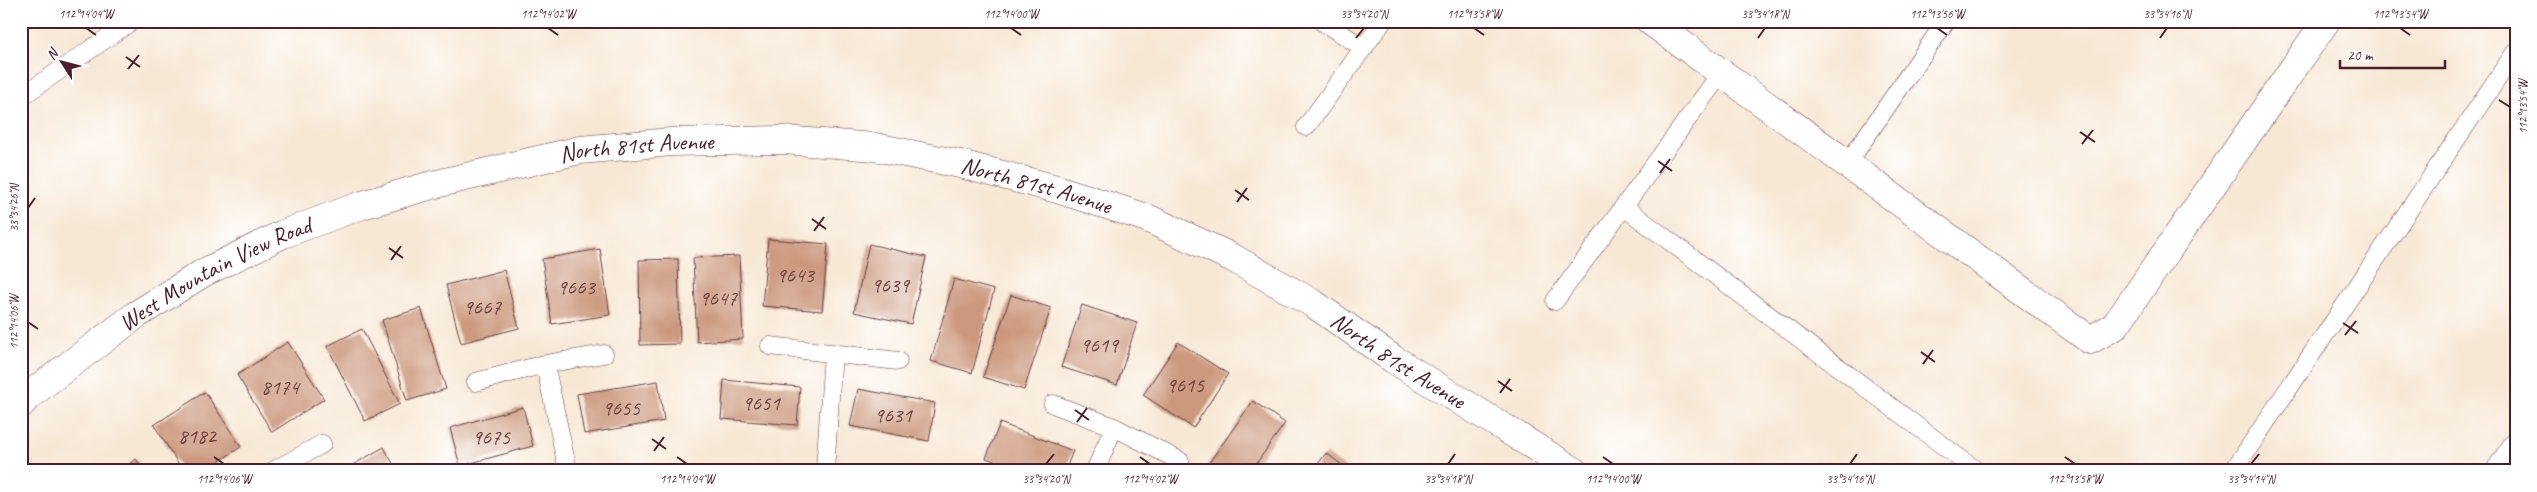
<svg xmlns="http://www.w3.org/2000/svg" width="2537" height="492" font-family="Caveat,sans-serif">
	<rect width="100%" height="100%" fill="#fff"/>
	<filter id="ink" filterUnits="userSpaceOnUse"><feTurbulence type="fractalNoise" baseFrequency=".02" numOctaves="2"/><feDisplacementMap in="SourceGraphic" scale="10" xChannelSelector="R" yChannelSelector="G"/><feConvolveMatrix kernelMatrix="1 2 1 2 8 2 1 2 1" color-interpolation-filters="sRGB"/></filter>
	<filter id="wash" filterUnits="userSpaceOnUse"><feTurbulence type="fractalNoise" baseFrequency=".0096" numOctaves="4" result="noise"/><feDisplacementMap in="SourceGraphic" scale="20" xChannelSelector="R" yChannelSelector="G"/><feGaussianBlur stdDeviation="1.12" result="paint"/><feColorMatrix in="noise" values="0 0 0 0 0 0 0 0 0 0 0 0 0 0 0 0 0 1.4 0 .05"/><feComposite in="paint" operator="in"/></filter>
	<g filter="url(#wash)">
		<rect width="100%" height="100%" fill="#f7e8d5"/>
		<g id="blocks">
			<!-- building -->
			<path fill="#cc997e" d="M768,239L828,244L822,311L762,306Z
				M869,244L926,257L911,324L854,312Z
				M600,249L610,315L552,324L542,259Z
				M739,256L743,339L697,342L693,258Z
				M678,259L680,344L640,345L639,260Z
				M504,270L519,328L461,343L446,285Z
				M954,279L994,290L972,373L931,361Z
				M1011,295L1051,308L1024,390L983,377Z
				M1082,305L1137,323L1117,385L1061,367Z
				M421,308L446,389L407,401L382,320Z
				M362,329L400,404L365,421L327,346Z
				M288,342L324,399L272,432L237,375Z
				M1178,342L1228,374L1193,428L1143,395Z
				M724,380L800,387L797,425L721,419Z
				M658,381L664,421L584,434L577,394Z
				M858,389L935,403L929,441L850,426Z
				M205,392L241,447L204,471H183L154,425Z
				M1253,401L1285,423L1251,471H1203Z
				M523,407L533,446L460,466L450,428Z
				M1000,423L1073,451L1065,471H1021L986,458Z
				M384,447L397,471H342Z
				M1326,453L1350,471H1313Z
				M136,459L145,471H120Z"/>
		</g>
	</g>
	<g filter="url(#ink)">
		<use href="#blocks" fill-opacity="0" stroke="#643d44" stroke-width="1"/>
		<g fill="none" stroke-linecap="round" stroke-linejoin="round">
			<!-- service casing -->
			<g stroke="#643d44" stroke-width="19">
				<path id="service" d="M1321,21L1364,48
					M21,89L25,94L132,21
					M1306,127L1383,21
					M1847,164L1946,21
					M1624,207L1977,471
					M1555,301L1721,73
					M770,346L898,361
					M545,364L568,471
					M476,382L545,364L604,354
					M1053,404L1114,427L1180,461
					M273,471L322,444
					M825,471L833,353
					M1095,471L1114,427
					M2233,471L2516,51"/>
			</g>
			<!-- minor casing -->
			<g stroke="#643d44" stroke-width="29">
				<g id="minor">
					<path d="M1650,21L2090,340L2115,326L2326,21"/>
					<path id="s1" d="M21,404L32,393L136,315L203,273L283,234L362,205L432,185L580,150L671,142L783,140L875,147L960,164L1057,189L1147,218L1233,258L1314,304L1393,359L1574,471"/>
					<path d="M2500,471L2516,447"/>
				</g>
			</g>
			<!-- service -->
			<use href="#service" stroke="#fff" stroke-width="18"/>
			<!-- minor -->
			<use href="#minor" stroke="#fff" stroke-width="28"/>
		</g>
	</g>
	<!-- ticks -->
	<path fill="none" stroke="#4a1f2b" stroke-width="2" d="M86,28L96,35M548,28L558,35M1011,28L1021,35M1474,28L1484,35M1937,28L1947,35M2400,28L2410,35M1356,38L1364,28M1758,38L1765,28M2160,38L2167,28M126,57L140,67M128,69L139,55M2499,100L2510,107M2080,132L2095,142M2082,144L2093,130M1658,161L1672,171M1660,173L1670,159M1235,190L1249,200M1237,202L1247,188M28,208L35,198M812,219L826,229M814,231L824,217M389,248L403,258M391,260L401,246M28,322L38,329M2343,323L2358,333M2345,335L2356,321M1921,352L1935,362M1923,364L1933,350M1498,381L1512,391M1500,393L1510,379M1075,410L1089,420M1077,422L1087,408M652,439L666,449M654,451L664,437M214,457L224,464M677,457L687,464M1140,457L1150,464M1603,457L1613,464M2065,457L2075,464M1046,464L1054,454M1448,464L1455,454M1850,464L1857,454M2251,464L2259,454"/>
	<g text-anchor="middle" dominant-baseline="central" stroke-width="4.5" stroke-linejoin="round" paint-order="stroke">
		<!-- number labels -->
		<g font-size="21" fill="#6a3e40">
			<text x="795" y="275">9643</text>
			<text x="890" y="285">9639</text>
			<text x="576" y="287">9663</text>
			<text x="718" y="298">9647</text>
			<text x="482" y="307">9667</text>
			<text x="1099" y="345">9619</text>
			<text x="1185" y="385">9615</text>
			<text x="280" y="387">8174</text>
			<text x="761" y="403">9651</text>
			<text x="621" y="408">9655</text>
			<text x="893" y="415">9631</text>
			<text x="197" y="436">8182</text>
			<text x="491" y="437">9675</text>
		</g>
		<!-- street labels -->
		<g font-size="24" fill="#4a1f2b" stroke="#fff">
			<text stroke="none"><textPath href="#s1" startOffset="679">North 81st Avenue</textPath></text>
			<text stroke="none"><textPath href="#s1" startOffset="1084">North 81st Avenue</textPath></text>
			<text stroke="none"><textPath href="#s1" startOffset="235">West Mountain View Road</textPath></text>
			<text stroke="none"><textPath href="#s1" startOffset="1489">North 81st Avenue</textPath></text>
		</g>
	</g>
	<!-- margin -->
	<rect width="2537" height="492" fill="none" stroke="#fff" stroke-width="55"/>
	<!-- north arrow -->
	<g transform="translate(62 62) rotate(306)" stroke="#ffffff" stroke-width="4" paint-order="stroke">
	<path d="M0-4L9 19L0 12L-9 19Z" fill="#4a1f2b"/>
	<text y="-8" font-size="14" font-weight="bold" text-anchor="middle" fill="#4a1f2b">N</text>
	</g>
	<!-- scale -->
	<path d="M2340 60v8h105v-8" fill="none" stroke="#4a1f2b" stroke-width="2.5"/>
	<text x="2347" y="60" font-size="15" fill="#4a1f2b" stroke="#ffffff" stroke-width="4" paint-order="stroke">20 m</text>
	<rect x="28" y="28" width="2482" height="436" fill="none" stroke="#4a1f2b" stroke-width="2"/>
	<g font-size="12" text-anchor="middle" fill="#4a1f2b">
		<text x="86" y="18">112°14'04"W</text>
		<text x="548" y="18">112°14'02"W</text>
		<text x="1011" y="18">112°14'00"W</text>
		<text x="1364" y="18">33°34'20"N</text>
		<text x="1474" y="18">112°13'58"W</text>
		<text x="1765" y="18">33°34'18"N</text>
		<text x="1937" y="18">112°13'56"W</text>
		<text x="2167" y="18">33°34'16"N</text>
		<text x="2400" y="18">112°13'54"W</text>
		<text transform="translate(2523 107) rotate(-90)" y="4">112°13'54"W</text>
		<text transform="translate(14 208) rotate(-90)" y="4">33°34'26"N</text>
		<text transform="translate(14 322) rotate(-90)" y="4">112°14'06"W</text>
		<text x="224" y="483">112°14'06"W</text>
		<text x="687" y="483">112°14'04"W</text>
		<text x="1046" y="483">33°34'20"N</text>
		<text x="1150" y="483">112°14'02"W</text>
		<text x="1448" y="483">33°34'18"N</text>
		<text x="1613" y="483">112°14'00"W</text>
		<text x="1850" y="483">33°34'16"N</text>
		<text x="2075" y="483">112°13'58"W</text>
		<text x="2251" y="483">33°34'14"N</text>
	</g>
</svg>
